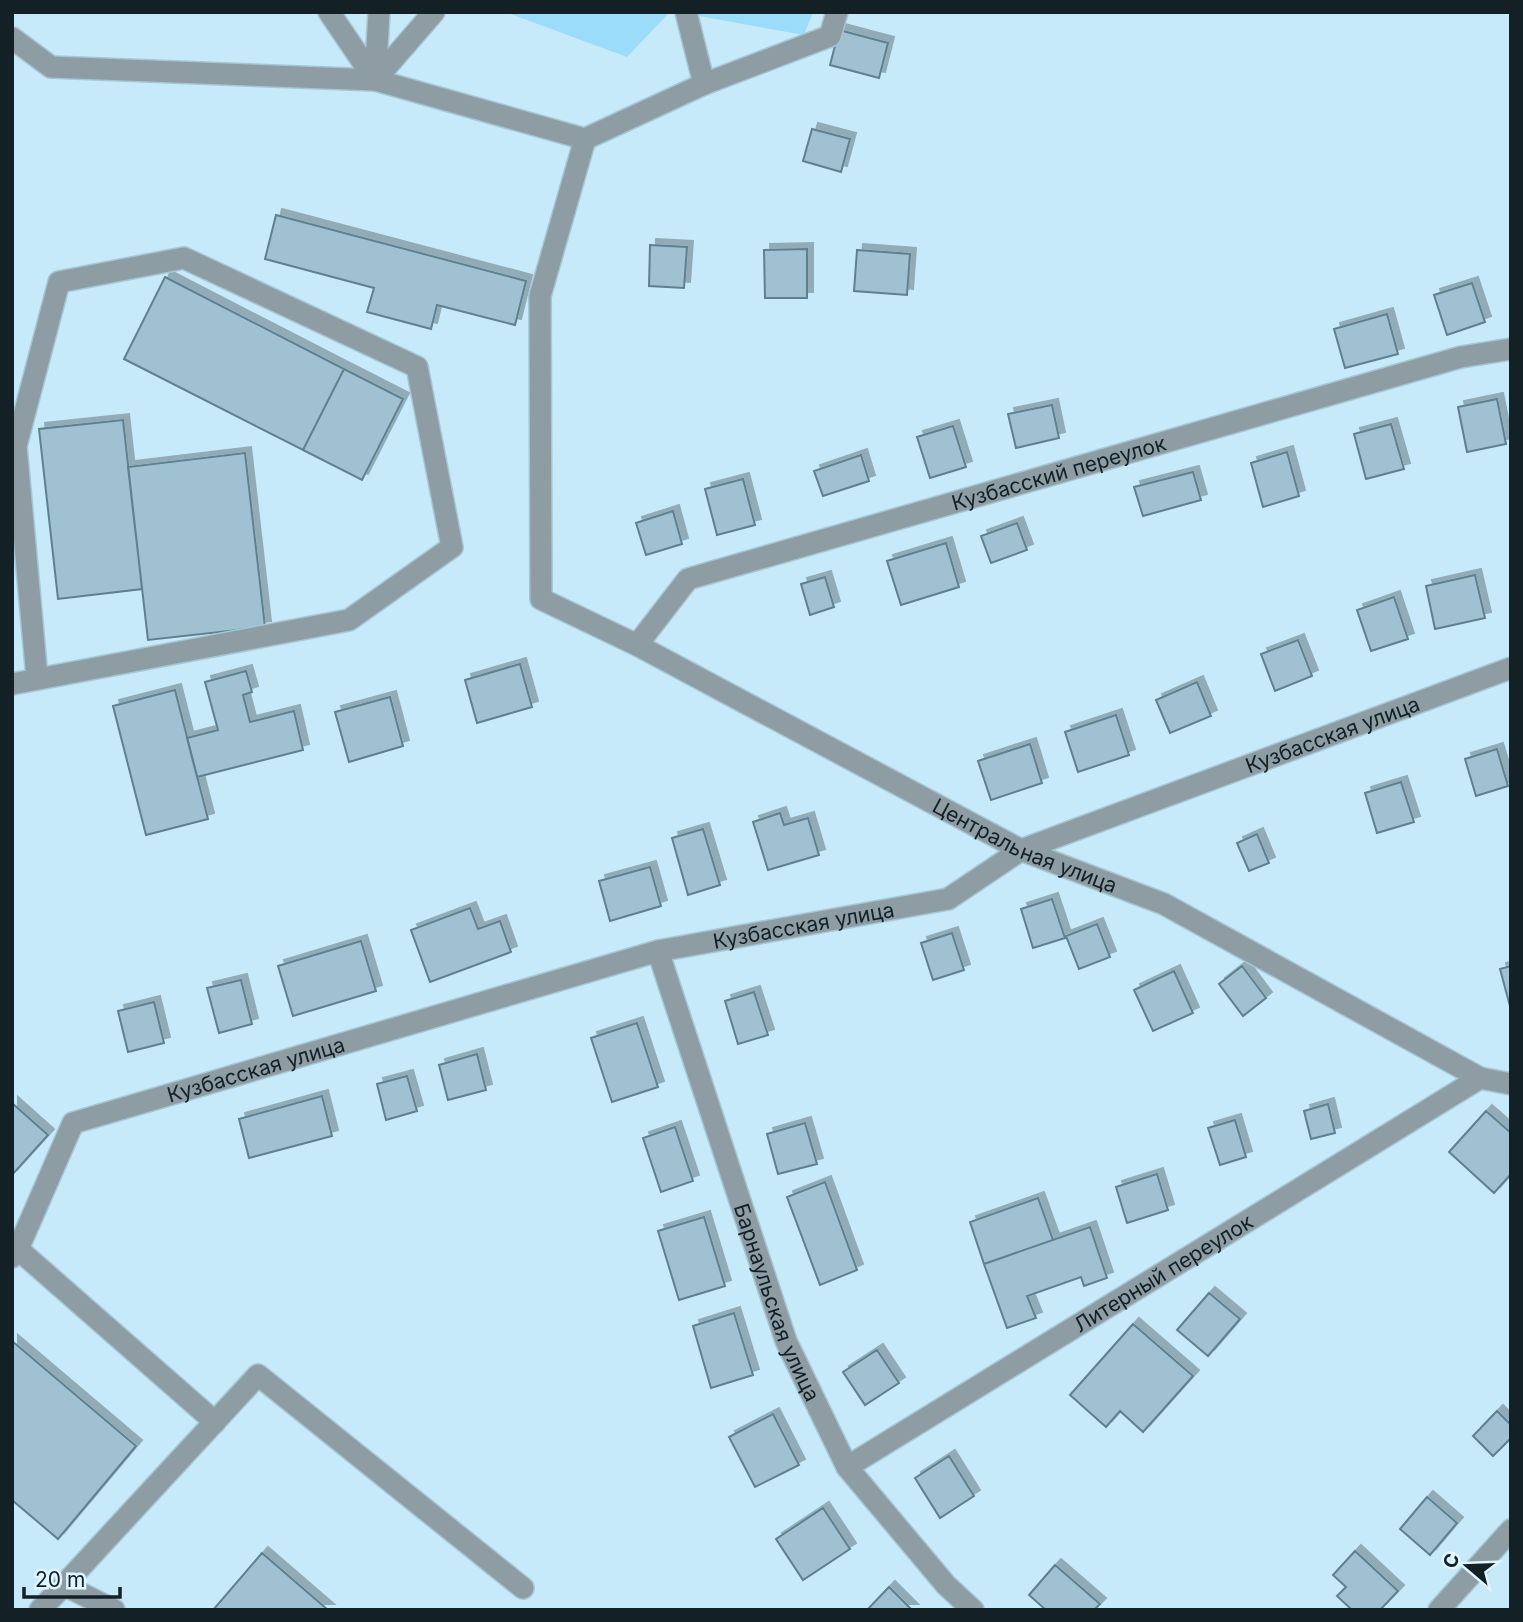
<svg xmlns="http://www.w3.org/2000/svg" width="1523" height="1622" font-family="Inter,sans-serif">
	<defs>
		<filter id="shadow"><feDropShadow dx="6" dy="-6" stdDeviation="0" flood-color="#0004"/></filter>
	</defs>
	<rect width="100%" height="100%" fill="#c6eafa"/>
	<!-- green -->
	<path fill="#9adcf9" d="M505,12H670L627,57Z
		M677,12H813L804,35Z"/>
	<!-- building -->
	<path fill="#9fc1d1" stroke="#5f808f" stroke-width="2" filter="url(#shadow)" d="M839,30L888,43L879,78L830,65Z
		M812,129L850,139L841,172L803,161Z
		M276,215L526,281L515,325L437,305L431,329L367,312L374,288L265,259Z
		M650,245L687,247L684,288L649,286Z
		M807,249V298H765L764,250Z
		M857,250L910,254L907,295L854,291Z
		M165,277L344,369L303,450L124,359Z
		M1472,283L1485,322L1447,335L1434,295Z
		M1387,314L1398,354L1345,368L1334,329Z
		M344,369L403,399L362,480L303,450Z
		M1497,399L1506,444L1467,452L1458,407Z
		M1052,405L1059,438L1016,448L1008,414Z
		M123,420L142,589L58,599L39,429Z
		M1391,424L1404,469L1366,479L1354,434Z
		M953,426L966,467L930,478L917,437Z
		M1287,452L1299,496L1263,507L1251,463Z
		M245,453L265,627L148,640L128,467Z
		M861,455L869,481L823,496L814,471Z
		M1193,472L1201,500L1143,516L1134,487Z
		M743,479L755,525L717,535L705,489Z
		M673,511L682,544L646,555L636,523Z
		M1017,523L1027,550L991,563L981,536Z
		M946,543L959,587L901,605L887,561Z
		M1475,575L1485,618L1435,629L1426,586Z
		M825,577L834,607L810,615L801,584Z
		M1394,597L1408,639L1371,651L1357,610Z
		M1298,640L1312,676L1275,691L1261,654Z
		M520,664L532,707L477,723L465,680Z
		M246,671L252,692L243,695L250,722L294,711L303,750L197,777L187,738L218,730L205,682Z
		M1197,682L1211,716L1170,733L1156,700Z
		M175,690L208,819L146,835L113,706Z
		M390,697L403,746L349,762L335,712Z
		M1116,715L1129,755L1078,772L1065,732Z
		M1030,744L1042,783L991,800L978,761Z
		M1497,749L1508,786L1476,796L1465,759Z
		M1401,782L1414,822L1377,833L1365,793Z
		M780,813L784,825L808,818L819,855L768,870L753,822Z
		M703,829L720,885L688,895L672,838Z
		M1257,834L1269,863L1249,871L1237,843Z
		M650,867L661,906L610,921L599,881Z
		M1052,899L1065,938L1033,948L1021,909Z
		M470,908L478,929L500,921L511,952L430,982L411,930Z
		M1097,924L1110,957L1079,969L1066,936Z
		M952,933L964,970L933,980L921,943Z
		M361,941L376,991L293,1016L278,966Z
		M1242,966L1266,998L1243,1016L1219,984Z
		M1511,966V1010L1500,969Z
		M1174,971L1193,1013L1153,1031L1134,990Z
		M241,980L252,1024L219,1033L207,988Z
		M754,992L768,1035L738,1044L725,1001Z
		M154,1002L164,1043L128,1052L118,1011Z
		M637,1023L658,1087L612,1102L591,1038Z
		M477,1054L486,1090L448,1100L439,1065Z
		M407,1076L417,1111L386,1120L377,1084Z
		M322,1096L332,1136L249,1158L239,1119Z
		M12,1103L48,1135L12,1175Z
		M1328,1104L1335,1133L1311,1139L1304,1111Z
		M1486,1111L1511,1133V1174L1494,1193L1449,1152Z
		M1235,1120L1246,1157L1220,1165L1208,1128Z
		M805,1123L817,1164L778,1174L767,1134Z
		M675,1127L693,1181L661,1192L643,1138Z
		M1157,1174L1168,1210L1127,1223L1116,1187Z
		M825,1182L857,1270L820,1285L787,1197Z
		M1038,1198L1053,1240L984,1264L970,1222Z
		M704,1217L725,1286L679,1300L658,1231Z
		M1090,1227L1107,1278L1084,1286L1081,1277L1027,1296L1036,1318L1007,1328L984,1264Z
		M1209,1293L1240,1319L1208,1356L1177,1330Z
		M734,1313L753,1375L711,1388L693,1326Z
		M1133,1324L1193,1376L1143,1432L1120,1411L1106,1427L1070,1395Z
		M12,1341L136,1446L58,1539L12,1500Z
		M877,1350L899,1383L865,1405L843,1372Z
		M1497,1411L1511,1425V1438L1493,1456L1473,1436Z
		M773,1414L799,1465L755,1487L729,1437Z
		M949,1456L974,1496L940,1518L915,1478Z
		M1427,1497L1457,1523L1430,1555L1400,1529Z
		M823,1508L850,1549L803,1580L776,1539Z
		M1355,1551L1398,1591L1380,1610H1352L1337,1596L1346,1587L1333,1575Z
		M262,1553L328,1610H213Z
		M1055,1565L1100,1604L1094,1610H1046L1029,1595Z
		M889,1587L912,1610H867Z"/>
	<g fill="none" stroke-linecap="round" stroke-linejoin="round">
		<!-- minor casing -->
		<g stroke="#a6c6d4" stroke-width="24">
			<g id="minor">
				<path d="M329,12L375,80"/>
				<path d="M686,12L704,84"/>
				<path d="M12,38L51,67L375,80L585,139L704,84L830,36L837,12"/>
				<path d="M375,80L434,12"/>
				<path d="M375,80L379,12"/>
				<path id="s1" d="M585,139L540,296L541,599L637,645L1021,850L1164,904L1480,1078L1511,1084"/>
				<path id="s2" d="M637,645L688,579L1461,357L1511,349"/>
				<path d="M12,684L349,620L452,547L417,367L184,258L59,282L16,446L37,678"/>
				<path id="s3" d="M658,951L786,1341L847,1467L946,1585L973,1610"/>
				<path d="M12,1244L215,1422"/>
				<path id="s4" d="M12,1257L18,1249L73,1123L658,951L948,899L1021,850L1511,668"/>
				<path id="s5" d="M847,1467L1480,1078"/>
				<path d="M64,1585L258,1375L523,1588"/>
				<path d="M40,1610L64,1585L114,1610"/>
				<path d="M1439,1610L1511,1530"/>
			</g>
		</g>
		<!-- minor -->
		<use href="#minor" stroke="#8e9da4" stroke-width="21"/>
	</g>
	<g text-anchor="middle" dominant-baseline="central" stroke-width="7" stroke-linejoin="round" paint-order="stroke">
		<!-- street labels -->
		<g font-size="21" fill="#132127" stroke="#dff5ff">
			<text stroke="none"><textPath href="#s2" startOffset="469">Кузбасский переулок</textPath></text>
			<text stroke="none"><textPath href="#s4" startOffset="1472">Кузбасская улица</textPath></text>
			<text stroke="none"><textPath href="#s1" startOffset="1010">Центральная улица</textPath></text>
			<text stroke="none"><textPath href="#s4" startOffset="905">Кузбасская улица</textPath></text>
			<text stroke="none"><textPath href="#s4" startOffset="338">Кузбасская улица</textPath></text>
			<text stroke="none"><textPath href="#s5" startOffset="371">Литерный переулок</textPath></text>
			<text stroke="none"><textPath href="#s3" startOffset="371">Барнаульская улица</textPath></text>
		</g>
	</g>
	<!-- border -->
	<rect width="1523" height="1622" fill="none" stroke="#132127" stroke-width="28"/>
	<!-- north arrow -->
	<g transform="translate(1467 1566) rotate(289)" stroke="#dff5ff" stroke-width="5" paint-order="stroke">
	<path d="M0-5L12 26L0 18L-12 26Z" fill="#132127"/>
	<text y="-10" font-size="19" font-weight="bold" text-anchor="middle" fill="#132127">С</text>
	</g>
	<!-- scale -->
	<path d="M24 1587v10h96v-10" fill="none" stroke="#132127" stroke-width="3.5"/>
	<text x="35" y="1587" font-size="21" fill="#132127" stroke="#dff5ff" stroke-width="5" paint-order="stroke">20 m</text>
</svg>
